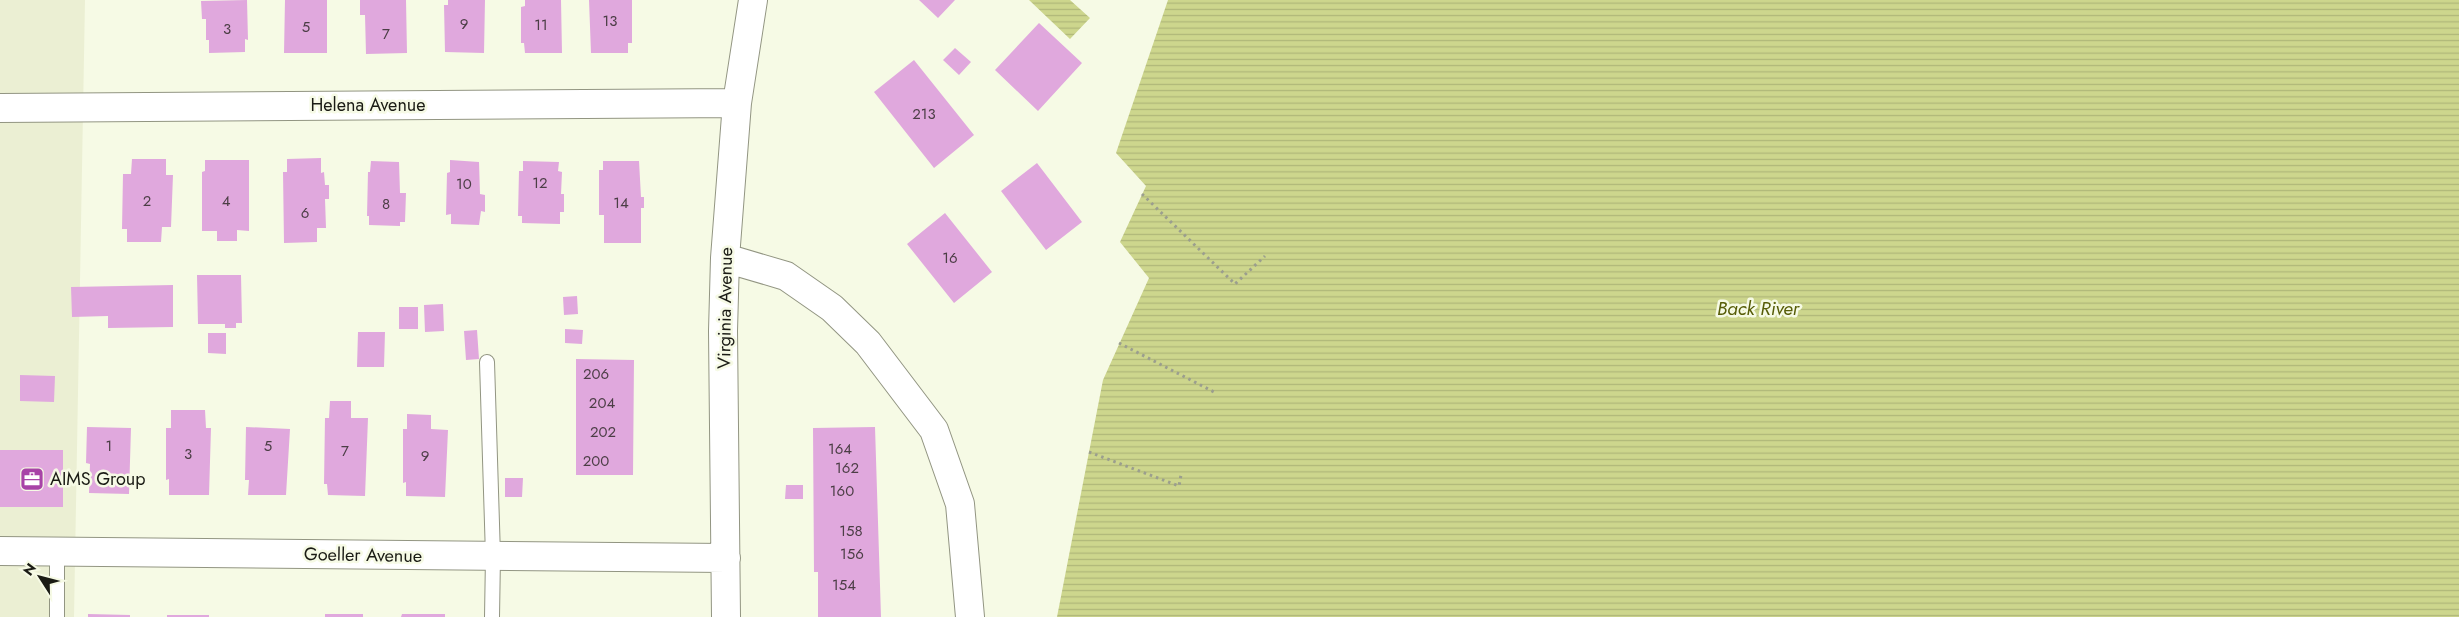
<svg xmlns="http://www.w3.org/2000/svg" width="2459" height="617" font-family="Jost,sans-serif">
	<defs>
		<pattern id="water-rules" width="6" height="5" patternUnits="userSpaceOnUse" patternTransform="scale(1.25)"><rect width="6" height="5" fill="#cdd68d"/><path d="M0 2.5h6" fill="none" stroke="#afb779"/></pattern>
	</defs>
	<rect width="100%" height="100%" fill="#f6fae5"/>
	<!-- built -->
	<path fill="#ebefd3" d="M0,0H85L74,617H0Z"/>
	<!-- water -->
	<path fill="url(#water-rules)" d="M1029,0H1070L1090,18L1070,39Z
		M1168,0H2459V617H1057L1103,380L1149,278L1120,242L1146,186L1116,153Z"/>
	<!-- building -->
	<path fill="#e0a8dd" d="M247,0L248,40L245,39V52L209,53V40H206V19H202L201,1Z
		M285,0H327V53H284Z
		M360,0H406L407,53L366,54L365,15H360Z
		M448,0H485L484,53L445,52L444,5H448Z
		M525,0H561L562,53H525L524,43H521V7L525,6Z
		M589,0H632V43H628V53H591Z
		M919,0H955L938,18Z
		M1039,23L1082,63L1038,111L995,70Z
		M955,48L971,62L959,75L943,60Z
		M914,60L974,135L934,168L874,92Z
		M321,158V173L324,172L325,185H329V199H325L326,228H317V242L284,243L283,172H287V159Z
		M132,159H166V175H173L171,227H162L161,242H127V229H122L123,174H131Z
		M205,160H249V231L237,230V241H217V231H202V172L205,171Z
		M450,160L479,162L480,194L485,195V212L481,211L479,225L451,224V214L446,215L447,173L450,172Z
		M371,161L399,162L400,193H406L405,222H400V226L369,225V216H367L368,172H370Z
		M523,161L559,162L558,171L562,172L561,194H564V212H560V224L522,223V216H518L519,171H523Z
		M603,161H639L641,197H644V208H641V243H604V215H599V170H603Z
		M1037,163L1082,222L1046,250L1001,191Z
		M945,213L992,272L954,303L907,244Z
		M197,275H241L242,323H236V328H225V324H198Z
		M173,285V327L108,328V316L72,317L71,287Z
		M577,296L578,314L564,315L563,297Z
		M443,304L444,331L425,332L424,305Z
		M399,307H418V329H399Z
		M565,329L583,330L582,344L565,343Z
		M477,330L479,359L466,360L464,331Z
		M358,332H385L384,367H357Z
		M208,333H226V354L208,353Z
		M576,359L634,360L633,475H576Z
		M20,375L55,376L54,402L20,401Z
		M330,401H351V418H368L365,496L328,495L327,484H324L325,418H329Z
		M171,410H205L206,428H211L209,495H169V479L166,480V428H171Z
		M407,414L431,415V429L448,430L445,497L406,496V482L403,483V429H407Z
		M87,427L131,428L129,494L89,493L90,464L86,463Z
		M246,427L290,429L286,495H248L249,480H245Z
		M875,427L881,617H818V572H814L813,428Z
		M0,450H63V507H0Z
		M505,478H523L522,497H505Z
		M786,485H803V499H785Z
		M88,614L130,615V617H88Z
		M325,614H363V617H325Z
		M402,614H445V617H401Z
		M167,615H209V617H167Z"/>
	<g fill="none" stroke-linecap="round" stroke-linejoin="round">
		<!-- lane casing -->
		<g stroke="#929582" stroke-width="16">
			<path id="lane" d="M487,362L493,556L492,617
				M57,617V551"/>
		</g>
		<!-- street casing -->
		<g stroke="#929582" stroke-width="30">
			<path id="street" d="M0,108L737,103
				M725,258L786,276L832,308L868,343L934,430L960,504L970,617
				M0,551L726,558
				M726,617L723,331L725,258L737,103L753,0"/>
		</g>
		<!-- path -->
		<path stroke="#9b9e8e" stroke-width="3" stroke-dasharray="2.5 4" stroke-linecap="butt" d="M1142,194L1235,284L1265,256
			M1119,343L1214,392
			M1089,452L1179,486L1181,475"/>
		<!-- lane -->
		<use href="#lane" stroke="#fff" stroke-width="14"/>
		<!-- street -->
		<use href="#street" stroke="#fff" stroke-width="28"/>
	</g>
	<!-- icons -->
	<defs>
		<g id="office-square" transform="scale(1.25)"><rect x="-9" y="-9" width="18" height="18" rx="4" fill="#a843a7" stroke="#f6fae5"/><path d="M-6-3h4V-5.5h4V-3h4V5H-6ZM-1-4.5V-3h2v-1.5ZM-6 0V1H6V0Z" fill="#fff"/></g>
	</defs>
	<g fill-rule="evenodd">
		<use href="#office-square" x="32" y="479"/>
	</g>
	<g text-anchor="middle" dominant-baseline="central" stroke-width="5" stroke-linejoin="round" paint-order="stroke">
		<!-- number labels -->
		<g font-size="15" fill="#4c3e46">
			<text x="610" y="21">13</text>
			<text x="464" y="24">9</text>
			<text x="541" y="25">11</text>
			<text x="306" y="27">5</text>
			<text x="227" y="29">3</text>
			<text x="386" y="34">7</text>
			<text x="924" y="114">213</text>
			<text x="540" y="183">12</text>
			<text x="464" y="184">10</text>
			<text x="147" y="201">2</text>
			<text x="226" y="201">4</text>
			<text x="621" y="203">14</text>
			<text x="386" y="204">8</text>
			<text x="305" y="213">6</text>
			<text x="950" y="258">16</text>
			<text x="596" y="374">206</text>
			<text x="602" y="403">204</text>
			<text x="603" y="432">202</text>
			<text x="109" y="446">1</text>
			<text x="268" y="446">5</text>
			<text x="840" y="449">164</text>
			<text x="345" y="451">7</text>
			<text x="188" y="454">3</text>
			<text x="425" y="456">9</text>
			<text x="596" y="461">200</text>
			<text x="847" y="468">162</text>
			<text x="842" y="491">160</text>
			<text x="851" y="531">158</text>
			<text x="852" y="554">156</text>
			<text x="844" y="585">154</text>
		</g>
		<!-- street labels -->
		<g font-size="18" fill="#1a1b14" stroke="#f6fae5">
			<text x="368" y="105">Helena Avenue</text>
			<text transform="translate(725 308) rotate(-89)">Virginia Avenue</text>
			<text transform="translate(363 555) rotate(1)">Goeller Avenue</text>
		</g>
		<!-- poi labels -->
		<g font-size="18" fill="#1a1b14" stroke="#f6fae5" text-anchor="start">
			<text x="50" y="479">AIMS Group</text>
		</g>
		<!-- water labels -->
		<g font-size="19" font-style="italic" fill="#575d08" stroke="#f6fae5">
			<text x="1758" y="308">Back River</text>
		</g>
	</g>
	<!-- north arrow -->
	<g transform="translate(40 577) rotate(306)" stroke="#f6fae5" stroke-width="4" paint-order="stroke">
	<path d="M0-4L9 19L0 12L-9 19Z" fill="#1a1b14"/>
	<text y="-8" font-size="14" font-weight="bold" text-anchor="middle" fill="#1a1b14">N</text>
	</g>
</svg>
